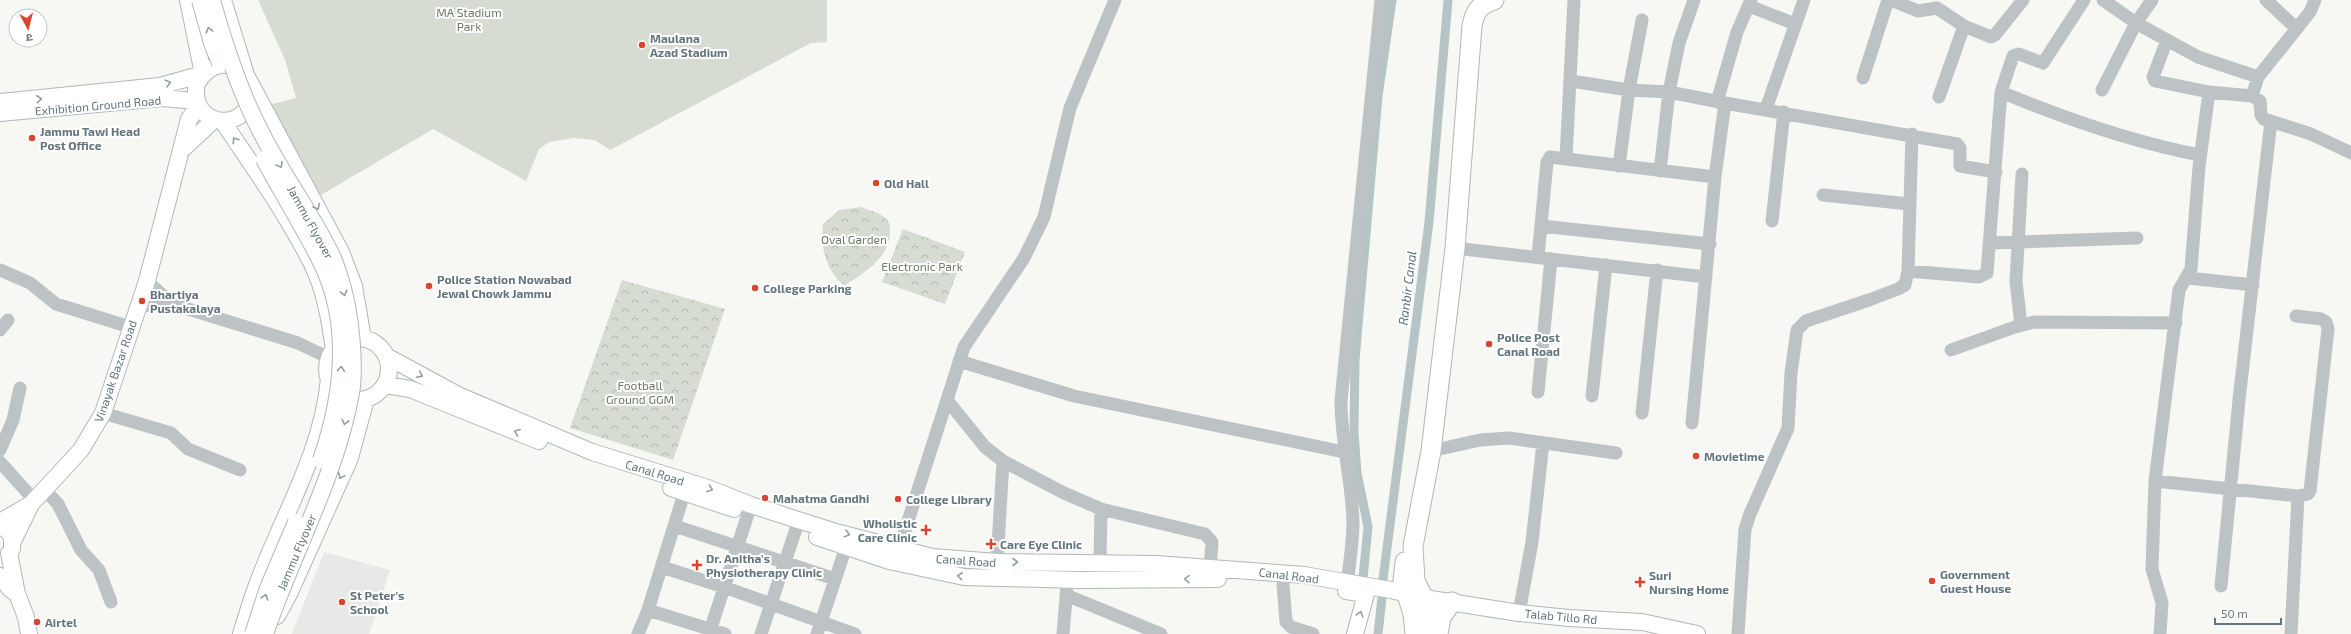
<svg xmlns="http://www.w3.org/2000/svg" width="2351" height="634" font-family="'Exo 2','Noto Sans Devanagari',sans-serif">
	<defs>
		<pattern id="park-crowns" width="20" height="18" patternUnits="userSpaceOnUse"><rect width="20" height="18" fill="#d7dcd3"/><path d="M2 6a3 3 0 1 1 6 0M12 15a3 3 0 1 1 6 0" fill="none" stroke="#b2b7b0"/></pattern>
	</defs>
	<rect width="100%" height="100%" fill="#f7f7f4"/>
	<!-- built -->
	<path fill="#e8e8e7" d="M324,552L390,570L369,634H292Z"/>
	<!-- park -->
	<path fill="url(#park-crowns)" d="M860,207C869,210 879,212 885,218C890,222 890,226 890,232C890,257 863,274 844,286C826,270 820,248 823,224L839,210Z
		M903,229L965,252L945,304L882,282Z
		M622,280L725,309L673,460L570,428Z"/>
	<!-- pitch -->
	<path fill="#d7dcd3" d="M258,0H827V42L811,43L610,150L595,140L574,138L549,142L539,149L526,181L433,129L321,195L269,105L296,98L285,60Z"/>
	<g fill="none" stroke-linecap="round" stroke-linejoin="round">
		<!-- canal -->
		<path stroke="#b6c4c6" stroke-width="9" d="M1363,578L1368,527L1357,473L1354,432L1355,360L1378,96L1392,0
			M1383,579L1429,222L1448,0
			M1378,634L1382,598"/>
		<!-- major casing -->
		<g stroke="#b1b7ba" stroke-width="18">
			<path id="major" d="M223,0L246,75
				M252,87C253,136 187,129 197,83C211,62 226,59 246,75L341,252L354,286L363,339
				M0,102L160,86L203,74L188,0
				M0,113L162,98L196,101
				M223,122C254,168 287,214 312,264C325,290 330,321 334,350
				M183,149L214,120
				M327 369a31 31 0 1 1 62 0a31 31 0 1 1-62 0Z
				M386,356L458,395L592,452L708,488L751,505L836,532L932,557L997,562L1156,564L1304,575L1391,590L1424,598L1519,613L1569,618L1642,622L1697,634
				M385,385L410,389L539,441
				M671,488L734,509
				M0,522L31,504
				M0,527L6,529L12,536V549
				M817,537L889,561L964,577L1079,580L1218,579
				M13,541L31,504L81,450L103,413L147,281L189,119L199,106
				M9,553L17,594L26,617L29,634
				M0,576L10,589L17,594
				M1346,591L1366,594L1355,634
				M277,616L289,594L350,458L366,399
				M241,634C246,618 251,601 257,585C282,516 322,454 329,379"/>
		</g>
		<!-- highway casing -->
		<g stroke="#b1b6b8" stroke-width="21">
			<path id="highway" d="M1405,562L1403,581L1413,614L1415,634
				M1432,634L1428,607L1415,581L1413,546L1431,451L1455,248L1472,26C1475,11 1479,5 1494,0
				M1438,634L1441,617L1452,602"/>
		</g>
		<!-- minor -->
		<path stroke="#bdc3c5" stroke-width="13" d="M1891,0L1918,11L1937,8L1964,26L1991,37L1995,35L2023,0
			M2103,0L2136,23L2198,57L2258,77
			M2266,0L2296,28
			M1749,6L1795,24
			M2167,40L2153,77L2155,81L2209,92L2252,96L2260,101L2261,115L2264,119L2311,134L2351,153
			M1863,78L1888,0
			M1571,81L1629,90L1669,92L1660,171
			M2102,90L2136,23L2152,0
			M2001,92C2066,119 2132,142 2200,155
			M2252,96L2258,77L2310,12L2315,0
			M1939,97L1964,26
			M1717,102L1737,32L1751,0
			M1725,103L1957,144L1960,148V166L1996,172
			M1766,109L1804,0
			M1566,158L1574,0
			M1619,166L1629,90L1642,20
			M1823,195L1909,204
			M1772,221L1784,112
			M1541,226L1710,244
			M1990,243L2137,238
			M1455,248L1706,277
			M1538,257L1547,162L1550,157L1715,177
			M0,270L30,283L56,304L130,327
			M1908,271L1979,277L1987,273L2001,92L2013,56L2019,54L2043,63L2084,0
			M2188,278L2253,285
			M147,281L172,304
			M138,306L172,304L298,343L329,358
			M2021,325L2016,281L2022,174
			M0,330L8,320
			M1951,350L2015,327L2034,322L2176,323
			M959,361L1074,396L1344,452
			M1538,392L1551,259
			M1592,396L1606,265
			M947,400L985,447L1003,461L1064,493L1101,509L1205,534L1212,542L1210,568
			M103,413L171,433L188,449L240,470
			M1642,413L1657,270
			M1692,423L1715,177L1725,103L1669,92L1679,43L1694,0
			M0,450L13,420L20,388
			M1431,451L1480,440L1509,438L1616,453
			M0,462L35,501
			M2155,481L2298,496L2308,494L2310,491L2328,329L2326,322L2321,319L2296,316
			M45,490L58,504L81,550L99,570L111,602
			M675,526L835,579
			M899,549L964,347L1024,258L1044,217L1070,108L1115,0
			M997,562L1003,461
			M1100,563L1101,509
			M662,567L724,587L855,634
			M1347,583C1350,562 1353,542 1353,521C1352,482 1341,442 1341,401L1381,0
			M1283,584L1286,622L1291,627L1313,634
			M2221,586L2239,400L2271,121
			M1066,595L1161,634
			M648,610L725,634
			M1519,613L1532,542L1543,443
			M638,634L648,610L687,484
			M709,634L748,514
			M761,634L796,529
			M817,634L846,547
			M1063,634L1067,586
			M1738,634L1745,529L1750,514L1788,428L1791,373L1797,330L1806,321L1869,300L1898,289L1905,285L1908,271L1912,134
			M2160,634L2162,603L2152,569L2155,481L2179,290L2191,269L2199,167L2209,92
			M2291,634L2298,496"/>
		<!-- major -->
		<use href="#major" stroke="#fff" stroke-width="16"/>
		<!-- highway -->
		<use href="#highway" stroke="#fff" stroke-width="19"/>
		<!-- major-bridge casing -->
		<g stroke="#b1b7ba" stroke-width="18" stroke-linecap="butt">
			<path id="major-bridge" d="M200,0L212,43L220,63
				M212,0C224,43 241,95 262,134C283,176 312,214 332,256C344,284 350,315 352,346C353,361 354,378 351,393C336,477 292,554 265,634
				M264,159C282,193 303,226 320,260C352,323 343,396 321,460
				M253,634L268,588L296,522"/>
		</g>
		<!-- major-bridge -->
		<use href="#major-bridge" stroke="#fff" stroke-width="16"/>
	</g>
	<!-- one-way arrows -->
	<defs><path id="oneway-chevron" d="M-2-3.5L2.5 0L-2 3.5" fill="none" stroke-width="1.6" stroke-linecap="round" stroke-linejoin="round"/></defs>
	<g stroke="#929ea4">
		<use href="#oneway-chevron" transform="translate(209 30) rotate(-105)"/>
		<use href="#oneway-chevron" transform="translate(168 83) rotate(-15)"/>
		<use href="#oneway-chevron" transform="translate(39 99) rotate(-6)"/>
		<use href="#oneway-chevron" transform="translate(235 140) rotate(-123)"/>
		<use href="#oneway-chevron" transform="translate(280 165) rotate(60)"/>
		<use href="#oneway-chevron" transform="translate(317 207) rotate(62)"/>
		<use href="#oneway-chevron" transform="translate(344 293) rotate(76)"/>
		<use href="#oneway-chevron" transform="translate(341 369) rotate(-86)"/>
		<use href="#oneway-chevron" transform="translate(420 375) rotate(27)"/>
		<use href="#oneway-chevron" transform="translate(345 422) rotate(103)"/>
		<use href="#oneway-chevron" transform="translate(517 432) rotate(-158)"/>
		<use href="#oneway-chevron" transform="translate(341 476) rotate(114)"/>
		<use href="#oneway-chevron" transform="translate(710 489) rotate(20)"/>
		<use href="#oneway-chevron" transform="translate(847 534) rotate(15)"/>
		<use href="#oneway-chevron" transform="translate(1015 562)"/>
		<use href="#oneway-chevron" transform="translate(960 576) rotate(-174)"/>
		<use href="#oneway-chevron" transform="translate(1187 579) rotate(-179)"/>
		<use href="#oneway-chevron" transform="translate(265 597) rotate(-72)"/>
		<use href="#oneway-chevron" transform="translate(1360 614) rotate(-75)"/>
	</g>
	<!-- markers -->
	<g fill="#da4530" stroke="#fff" stroke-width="1.5">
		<circle cx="642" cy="45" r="4"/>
		<circle cx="32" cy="138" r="4"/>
		<circle cx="876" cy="183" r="4"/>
		<circle cx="429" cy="286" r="4"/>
		<circle cx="755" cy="288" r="4"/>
		<circle cx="142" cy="301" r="4"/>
		<circle cx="1489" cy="344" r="4"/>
		<circle cx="1696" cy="456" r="4"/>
		<circle cx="765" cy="498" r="4"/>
		<circle cx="898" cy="499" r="4"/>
		<path d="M924 524h4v4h4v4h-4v4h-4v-4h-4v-4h4z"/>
		<path d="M989 538h4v4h4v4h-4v4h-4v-4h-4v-4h4z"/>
		<path d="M695 559h4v4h4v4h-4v4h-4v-4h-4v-4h4z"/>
		<circle cx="1932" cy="581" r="4"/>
		<path d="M1638 576h4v4h4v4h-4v4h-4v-4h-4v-4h4z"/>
		<circle cx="342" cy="602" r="4"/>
		<circle cx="37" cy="622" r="4"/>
	</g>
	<g text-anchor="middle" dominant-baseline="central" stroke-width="4" stroke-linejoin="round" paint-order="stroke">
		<!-- park labels -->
		<g font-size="12" fill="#6c7b66" stroke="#fff">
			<text x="469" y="12">MA Stadium<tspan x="469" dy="14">Park</tspan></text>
			<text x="854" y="239">Oval Garden</text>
			<text x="922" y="266">Electronic Park</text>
			<text x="640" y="385">Football<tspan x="640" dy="14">Ground GGM</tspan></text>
		</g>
		<!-- poi labels -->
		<g font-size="12" font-weight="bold" fill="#63757d" stroke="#fff" text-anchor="start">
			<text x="650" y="38">Maulana<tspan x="650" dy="14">Azad Stadium</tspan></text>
			<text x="40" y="131">Jammu Tawi Head<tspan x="40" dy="14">Post Office</tspan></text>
			<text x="884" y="183">Old Hall</text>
			<text x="437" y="279">Police Station Nowabad<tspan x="437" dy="14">Jewal Chowk Jammu</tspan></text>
			<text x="763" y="288">College Parking</text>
			<text x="150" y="294">Bhartiya<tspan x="150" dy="14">Pustakalaya</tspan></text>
			<text x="1497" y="337">Police Post<tspan x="1497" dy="14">Canal Road</tspan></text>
			<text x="1704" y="456">Movietime</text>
			<text x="773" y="498">Mahatma Gandhi</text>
			<text x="906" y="499">College Library</text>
			<text x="917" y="523" text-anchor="end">Wholistic<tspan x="917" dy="14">Care Clinic</tspan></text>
			<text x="1000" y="544">Care Eye Clinic</text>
			<text x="706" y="558">Dr. Anitha's<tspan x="706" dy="14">Physiotherapy Clinic</tspan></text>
			<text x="1940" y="574">Government<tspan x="1940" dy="14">Guest House</tspan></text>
			<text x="1649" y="575">Suri<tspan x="1649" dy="14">Nursing Home</tspan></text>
			<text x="350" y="595">St Peter's<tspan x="350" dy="14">School</tspan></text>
			<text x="45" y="622">Airtel</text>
		</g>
		<!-- street labels -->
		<g font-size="12" fill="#63757d" stroke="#fff">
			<text transform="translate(98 105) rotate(-5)">Exhibition Ground Road</text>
			<text transform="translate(311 222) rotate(61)">Jammu Flyover</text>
			<text transform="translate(115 371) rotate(-71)">Vinayak Bazar Road</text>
			<text transform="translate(655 472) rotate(17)">Canal Road</text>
			<text transform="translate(296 552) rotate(-67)">Jammu Flyover</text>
			<text transform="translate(966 560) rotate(4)">Canal Road</text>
			<text transform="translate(1289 575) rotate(7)">Canal Road</text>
			<text transform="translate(1561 616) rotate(5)">Talab Tillo Rd</text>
		</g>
		<!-- water labels -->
		<g font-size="13" font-style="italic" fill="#5e7578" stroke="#fff">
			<text transform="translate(1407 288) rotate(-83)">Ranbir Canal</text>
		</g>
	</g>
	<!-- north arrow -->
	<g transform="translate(28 28) rotate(173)"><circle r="19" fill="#ffffff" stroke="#c1c8cb"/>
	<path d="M0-3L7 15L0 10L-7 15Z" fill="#da4530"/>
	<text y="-6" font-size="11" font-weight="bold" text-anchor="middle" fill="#63757d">उ</text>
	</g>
	<!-- scale -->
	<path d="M2215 618v6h66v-6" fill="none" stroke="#63757d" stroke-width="2"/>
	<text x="2221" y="618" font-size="12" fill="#63757d" stroke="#ffffff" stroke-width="3" paint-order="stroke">50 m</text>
</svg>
